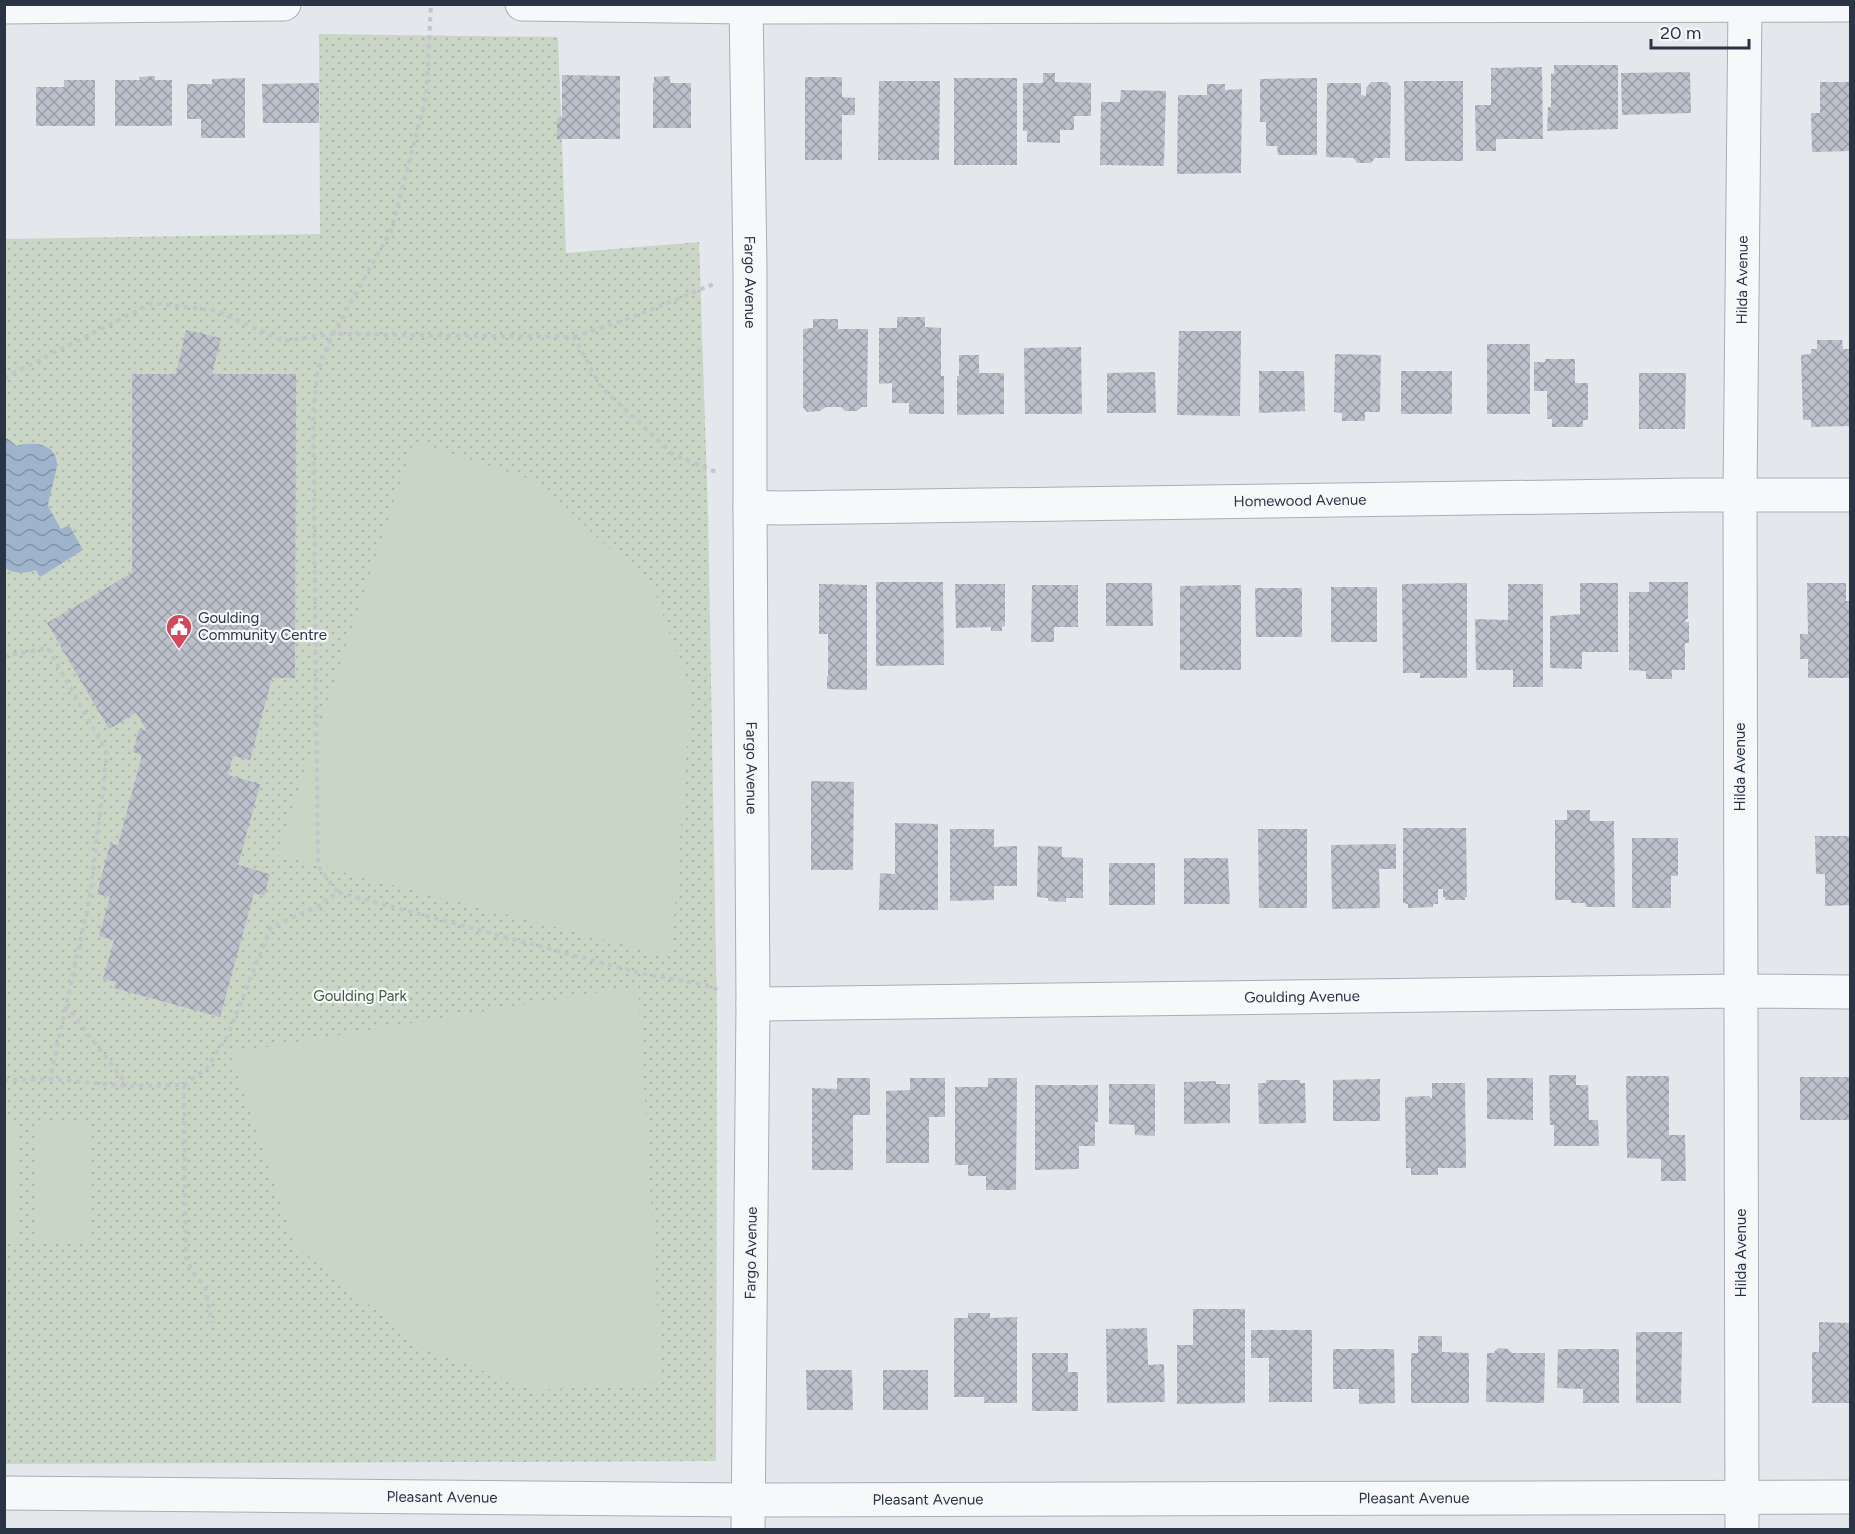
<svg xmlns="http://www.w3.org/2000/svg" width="1855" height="1534" font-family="Figtree,sans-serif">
	<defs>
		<pattern id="park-dots" width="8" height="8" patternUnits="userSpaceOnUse" patternTransform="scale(1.5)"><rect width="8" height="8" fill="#c9d6c5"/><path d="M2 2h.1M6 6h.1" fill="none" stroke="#adb8ab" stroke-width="1.8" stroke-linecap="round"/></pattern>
		<pattern id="water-waves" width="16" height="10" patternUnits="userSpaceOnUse" patternTransform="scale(1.5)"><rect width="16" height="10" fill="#9fb4cc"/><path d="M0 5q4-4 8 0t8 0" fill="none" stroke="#8293a7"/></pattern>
		<pattern id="building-cross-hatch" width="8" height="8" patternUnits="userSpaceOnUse" patternTransform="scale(1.5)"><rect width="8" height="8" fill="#bbc0ca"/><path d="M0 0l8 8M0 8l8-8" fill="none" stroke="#989da6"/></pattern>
	</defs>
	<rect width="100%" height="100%" fill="#e4e7ec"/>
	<!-- park -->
	<path fill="url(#park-dots)" d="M319,34L558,37L566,253L699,242L708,513L717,1018L716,1461L5,1464L4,239L320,234Z"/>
	<!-- pitch -->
	<path fill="#c9d6c5" d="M414,441L539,482L655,592L691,695L671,957L277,855Z
		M638,986L662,1383L535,1390L424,1349L296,1246L230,1053Z
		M35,1122L89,1123V1241H35Z
		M5,1124H17L16,1244H5Z"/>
	<!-- water -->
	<path fill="url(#water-waves)" d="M5,437L17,446C32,441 56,443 57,464C57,472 49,496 48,506L61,529L69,525L83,550L40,577L36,570C23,574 16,574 5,568Z"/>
	<!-- building -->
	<path fill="url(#building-cross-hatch)" d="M1554,65H1618V129L1547,131L1548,107H1551V73L1554,74Z
		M1542,67L1543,139H1496V151H1476L1475,105H1491V68Z
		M1690,72L1691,113L1622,115L1621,73Z
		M1043,73H1055V82L1091,83V116H1074V130H1060V143L1027,142V131H1023V83H1043Z
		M562,75L620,76V139H557V118H562Z
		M155,76V80H172V126H115V80H140L139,77Z
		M670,76V83H691V128H653V83L654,84V77Z
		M805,77H842V97L855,98V115H842V160H805Z
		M245,78V138H201V119H187V84H212V79Z
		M954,78H1017V165H954Z
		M1317,78V155H1278L1277,146H1266V122H1260V79Z
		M64,80H95V126H36V87H64Z
		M879,81H940L939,160H878Z
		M1404,81H1463V161H1405Z
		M1371,82H1387L1391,87L1390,158H1375L1371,163H1357L1354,158L1326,157L1327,83H1361V95L1366,96V88Z
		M1820,82H1850V151L1812,152L1811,113H1820Z
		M319,83V123H263L262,84Z
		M1207,84H1225V90L1242,89L1241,173L1177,174L1178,95H1207Z
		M1121,90L1166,91L1164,166L1100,165L1101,102H1120Z
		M897,317H925V327L941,328V376H944V414H909V403H892V383L879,384V328H897Z
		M813,319H838V329H868L867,407H862L857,411H845L841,407H826L820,411L807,412L803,407V329L813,328Z
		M186,330L221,338L212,374H296L295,678H272L250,760L233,756L228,775L260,784L238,865L270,874L264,896L254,893L220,1017L114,988L116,982L103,979L114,940L99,936L110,897L97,894L110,844L118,845L142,755L133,752L139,729L147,731L136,713L109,729L47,623L132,573V374H176Z
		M1179,331H1241L1240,416L1177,415Z
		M1817,340H1842L1843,349H1850V426L1811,427V420H1803L1801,355L1811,354V349H1817Z
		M1487,344H1530V414H1487Z
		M1081,347L1082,414H1025L1024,348Z
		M1335,354L1381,355L1380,412H1365V421H1342V413L1334,412Z
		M959,355H979V373H1004V414L957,415V376H959Z
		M1545,359H1575V383H1588V420H1583V427H1552V419H1547V391H1534V362H1545Z
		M1259,371H1304L1305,411L1259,413Z
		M1401,371H1452V414H1401Z
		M1155,372L1156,413H1107V373Z
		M1639,373H1686L1685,429H1639Z
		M876,582H943L944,665L876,666Z
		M1649,582H1688V619H1686L1685,622H1689V643H1685V670H1672V679H1646V671L1629,670V592H1649Z
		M1106,583H1152L1153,626H1106Z
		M1467,583V678H1420V673H1403L1402,584Z
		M1580,583H1618V652H1582V669L1550,668V616L1580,614Z
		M1807,583H1846V601H1850V678H1808V659H1800V634H1808Z
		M819,584L867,585V690L827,689V676H828V634H819Z
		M955,584H1005V626L1002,627V631H991V627L956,628Z
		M1508,584H1543V687H1513V670H1476L1475,619L1508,620Z
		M1032,585H1078V627H1054V642H1031Z
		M1241,585V670H1180V586Z
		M1331,587H1377V642H1331Z
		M1255,588H1302V637H1256Z
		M811,781L854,782L853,870H811Z
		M1567,810H1590V821H1614L1615,907H1586L1585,903H1571V900H1555V820H1567Z
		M895,823L938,824V910H879L880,873L895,874Z
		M1403,828H1466L1467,897H1465V900H1445V897H1443V889H1438V904H1433V907L1408,908V904L1403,903Z
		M950,829H994V847L1017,846V886H994V900L950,901Z
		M1258,829H1307V908H1259Z
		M1815,836H1850V905L1825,906V874H1816Z
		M1632,838H1678V876H1671V908H1632Z
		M1396,844V869H1379L1380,908L1332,909L1331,845Z
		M1038,846L1062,847V857L1083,858V898H1066V902L1048,901V898L1037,897Z
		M1184,858H1228L1230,904H1184Z
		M1109,863H1155V905H1109Z
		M1549,1075H1576V1085H1588L1589,1120H1598L1599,1146H1554V1125H1550Z
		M1626,1076H1669V1135H1685L1686,1181H1661V1159L1627,1158Z
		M1800,1077H1850V1120H1800Z
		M837,1078H870V1115H853V1170H812V1088L837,1089Z
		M910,1078H945V1117H929V1163H886V1091L910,1090Z
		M988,1078H1017L1016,1190H986V1176H968V1165H955V1087H988Z
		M1487,1078H1533V1120L1487,1119Z
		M1380,1079V1121H1333V1080Z
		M1266,1080H1300V1083H1305L1306,1123L1259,1124L1258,1083H1266Z
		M1216,1081V1084H1230V1123L1184,1124V1082Z
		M1432,1083H1465L1466,1168H1438V1175H1411V1168H1406L1405,1097L1430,1096V1098H1432Z
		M1109,1084H1155V1136L1135,1135L1134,1125L1109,1124Z
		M1035,1085H1098V1122H1095V1146H1079V1169L1035,1170Z
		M1193,1309H1245V1403L1177,1404V1345H1193Z
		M968,1313H990V1318L1017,1317V1403H984V1397H954V1318H968Z
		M1819,1322L1850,1323V1403H1812V1352H1819Z
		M1147,1328L1148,1365L1164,1364L1165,1402L1107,1403L1106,1329Z
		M1251,1330H1312V1402H1269V1358H1251Z
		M1636,1332H1682L1681,1403H1636Z
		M1418,1336H1442V1352L1469,1353V1403H1411V1353H1418Z
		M1498,1348L1508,1349L1512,1353H1545L1544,1403L1486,1402L1487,1353H1493Z
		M1333,1349H1394L1395,1403L1359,1404V1389H1333Z
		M1558,1349H1619V1403H1583V1389L1557,1388Z
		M1032,1353H1068V1372H1078V1411H1032Z
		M806,1370H852L853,1410H807Z
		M883,1370H928V1410H883Z"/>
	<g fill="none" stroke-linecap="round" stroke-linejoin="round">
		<!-- minor casing -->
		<g stroke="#a9aeb7" stroke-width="35">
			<g id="minor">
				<path d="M522,4L746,7L1850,5"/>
				<path id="s1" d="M746,4L750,269V507L753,1004L748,1530"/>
				<path d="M4,7L284,4"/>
				<path id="s2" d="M750,507L781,508L1692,495H1850"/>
				<path id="s3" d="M753,1004L1740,991L1850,992"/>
				<path id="s4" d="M4,1493L748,1500L1850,1497"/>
				<path id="s5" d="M1742,1530L1740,495L1745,4"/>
			</g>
		</g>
		<!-- path -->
		<path stroke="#c2c5cb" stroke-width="4" stroke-dasharray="4.5 4.5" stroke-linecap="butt" d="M574,337L633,317L716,283
			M4,378L152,303L217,311L283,341L333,334L574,337L601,387L674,455L716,472
			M4,656L48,648L107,753L90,897L50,1079
			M337,892L318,866L313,413L318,368L333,334L391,231L426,98L431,4
			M66,1005L127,1085
			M4,1080L50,1079L128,1086L184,1085L207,1068L227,1037L271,927L319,906L337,892L610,965L645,974L706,985L721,991
			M184,1085L186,1258L194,1274L205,1287L212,1323"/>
		<!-- minor -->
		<use href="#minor" stroke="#f7f8fa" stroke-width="33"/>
	</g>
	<!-- icons -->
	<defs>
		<g id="civic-pin" transform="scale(1.35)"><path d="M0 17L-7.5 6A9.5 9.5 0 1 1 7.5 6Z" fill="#d1495b" stroke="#f4f6f9"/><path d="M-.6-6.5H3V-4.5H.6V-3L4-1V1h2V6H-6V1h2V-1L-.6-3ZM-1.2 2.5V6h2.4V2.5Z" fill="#fff"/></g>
	</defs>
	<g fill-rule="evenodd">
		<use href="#civic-pin" x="179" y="627"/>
	</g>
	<g text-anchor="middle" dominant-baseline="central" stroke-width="4.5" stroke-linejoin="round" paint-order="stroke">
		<!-- street labels -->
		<g font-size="15" fill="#2b3445" stroke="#f4f6f9">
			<text stroke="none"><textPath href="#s1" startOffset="278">Fargo Avenue</textPath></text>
			<text stroke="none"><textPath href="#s5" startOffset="1250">Hilda Avenue</textPath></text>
			<text stroke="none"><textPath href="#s2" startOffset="550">Homewood Avenue</textPath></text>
			<text stroke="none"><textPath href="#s1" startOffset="764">Fargo Avenue</textPath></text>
			<text transform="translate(1740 767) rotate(-90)">Hilda Avenue</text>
			<text stroke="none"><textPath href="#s3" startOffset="549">Goulding Avenue</textPath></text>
			<text transform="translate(751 1253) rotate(-89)">Fargo Avenue</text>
			<text transform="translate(1741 1253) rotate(-90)">Hilda Avenue</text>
			<text stroke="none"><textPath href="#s4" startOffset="438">Pleasant Avenue</textPath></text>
			<text stroke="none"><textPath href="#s4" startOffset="1410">Pleasant Avenue</textPath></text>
			<text stroke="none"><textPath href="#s4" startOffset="924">Pleasant Avenue</textPath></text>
		</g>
		<!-- poi labels -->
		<g font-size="15" fill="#2b3445" stroke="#f4f6f9" text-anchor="start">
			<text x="198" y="618">Goulding<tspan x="198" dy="17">Community Centre</tspan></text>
		</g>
		<!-- park labels -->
		<g font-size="15" fill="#3f6138" stroke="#f4f6f9">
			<text x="360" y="996">Goulding Park</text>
		</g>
	</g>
	<!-- border -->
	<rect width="1855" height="1534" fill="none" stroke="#2b3445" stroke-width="12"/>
	<!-- scale -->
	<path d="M1651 39v9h98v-9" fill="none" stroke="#2b3445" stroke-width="3"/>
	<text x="1660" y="39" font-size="18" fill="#2b3445" stroke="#f4f6f9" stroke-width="4.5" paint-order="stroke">20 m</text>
</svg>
